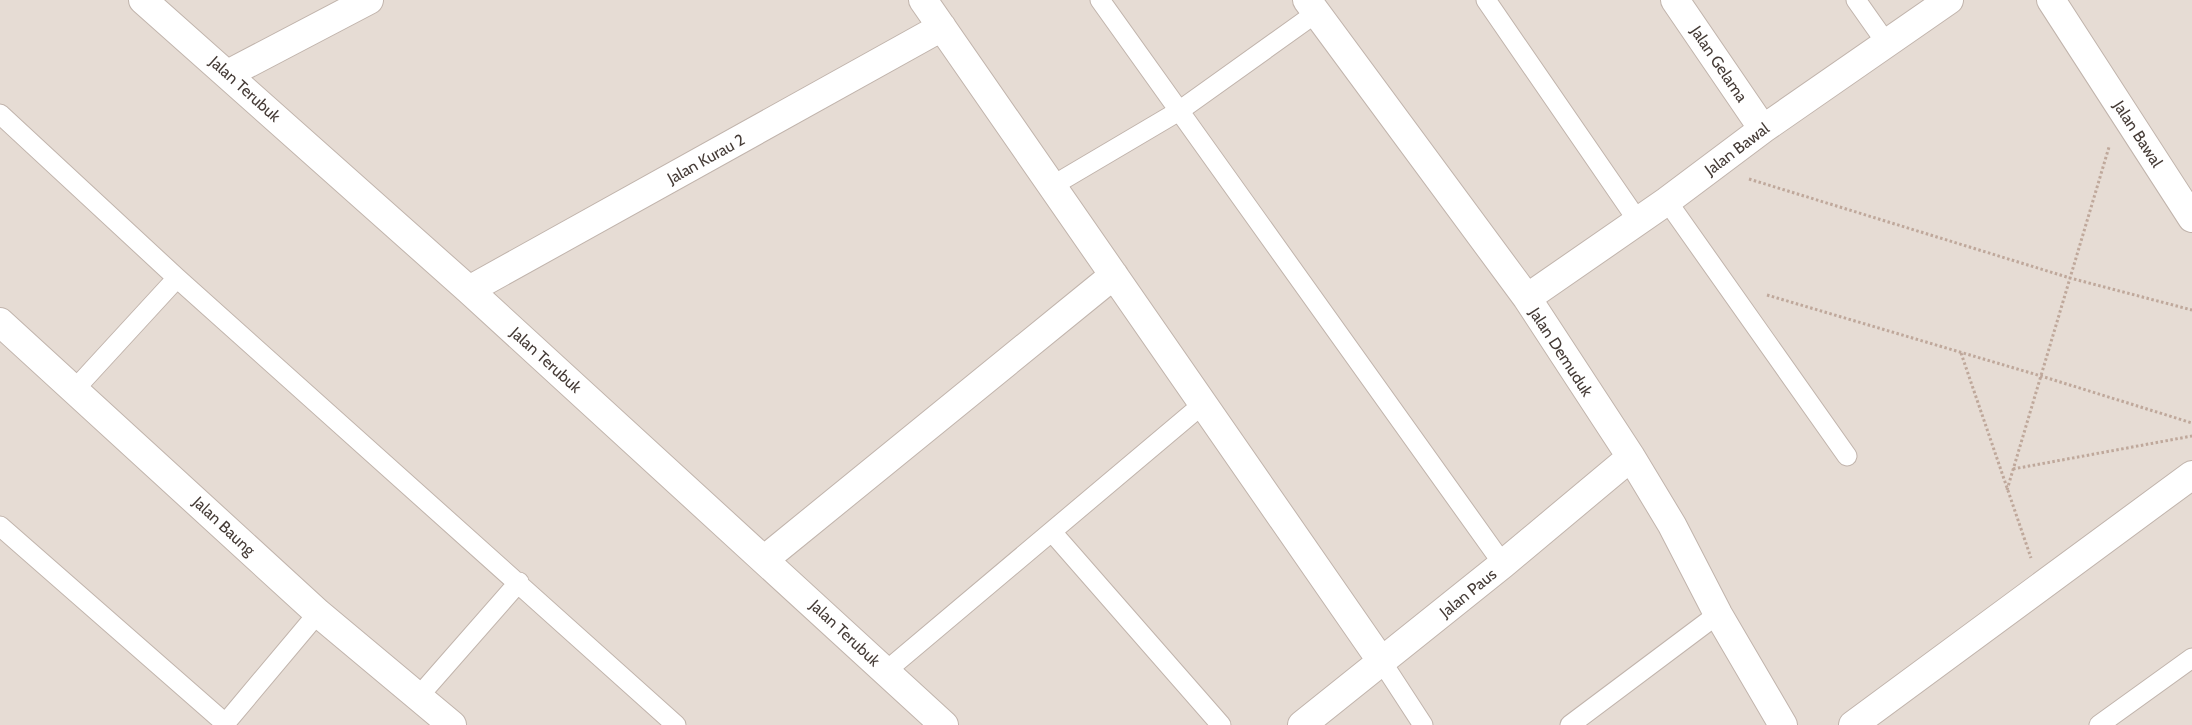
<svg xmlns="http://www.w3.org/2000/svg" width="2192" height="725" font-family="Cabin,sans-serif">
	<rect width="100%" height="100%" fill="#f3ebe6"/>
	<!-- residential -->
	<path fill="#e6dcd4" d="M0,0H2192V725H0Z"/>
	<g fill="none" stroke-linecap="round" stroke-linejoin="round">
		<!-- lane casing -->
		<g stroke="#c1b4ac" stroke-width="21">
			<path id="lane" d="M1100,0L1503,564
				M1486,0L1638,221
				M1856,0L1887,44
				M0,114L177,278L676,725
				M1052,186L1179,111L1316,13
				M1667,201L1847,456
				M75,389L177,278
				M0,526L226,724
				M1052,532L1221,725
				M1382,662L1423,725
				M886,671L1203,404
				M419,696L519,582
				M224,725L318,613
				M1570,725L1718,614
				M2099,725L2192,658"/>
		</g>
		<!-- street casing -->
		<g stroke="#c1b4ac" stroke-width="30">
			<path id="street" d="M143,0L469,290L944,725
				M923,0L1382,662
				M1307,0L1527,298L1631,457L1672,525L1718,614L1783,725
				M1675,0L1763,129
				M2051,0L2192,218
				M228,74L369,0
				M469,290L942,27
				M1527,298L1667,201L1763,129L1949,0
				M0,322L318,613L452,725
				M765,559L1114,275
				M1302,725L1503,564L1631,457
				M1853,725L2192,475"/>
		</g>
		<!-- path -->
		<path stroke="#bfa89b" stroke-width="3" stroke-dasharray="2.5 2.5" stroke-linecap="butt" d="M1749,179L2070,278L2192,310
			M1767,295L2041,376L2192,423
			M1961,353L2031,558
			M2013,469L2192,436
			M2007,490L2109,147"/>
		<!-- lane -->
		<use href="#lane" stroke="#fff" stroke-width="19"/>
		<!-- street -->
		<use href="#street" stroke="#fff" stroke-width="28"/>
	</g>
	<g text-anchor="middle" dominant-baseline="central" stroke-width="4.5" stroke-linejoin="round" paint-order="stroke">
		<!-- street labels -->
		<g font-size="16" fill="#453b36" stroke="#fff">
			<text transform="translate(1719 64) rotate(56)">Jalan Gelama</text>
			<text transform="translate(245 89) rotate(42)">Jalan Terubuk</text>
			<text transform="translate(2138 134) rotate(57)">Jalan Bawal</text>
			<text transform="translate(1737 149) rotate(-37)">Jalan Bawal</text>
			<text transform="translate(706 159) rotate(-29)">Jalan Kurau 2</text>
			<text transform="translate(1561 352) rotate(57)">Jalan Demuduk</text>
			<text transform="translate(546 360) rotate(42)">Jalan Terubuk</text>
			<text transform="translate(224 526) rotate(43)">Jalan Baung</text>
			<text transform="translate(1468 593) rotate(-39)">Jalan Paus</text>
			<text transform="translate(845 633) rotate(43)">Jalan Terubuk</text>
		</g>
	</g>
</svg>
